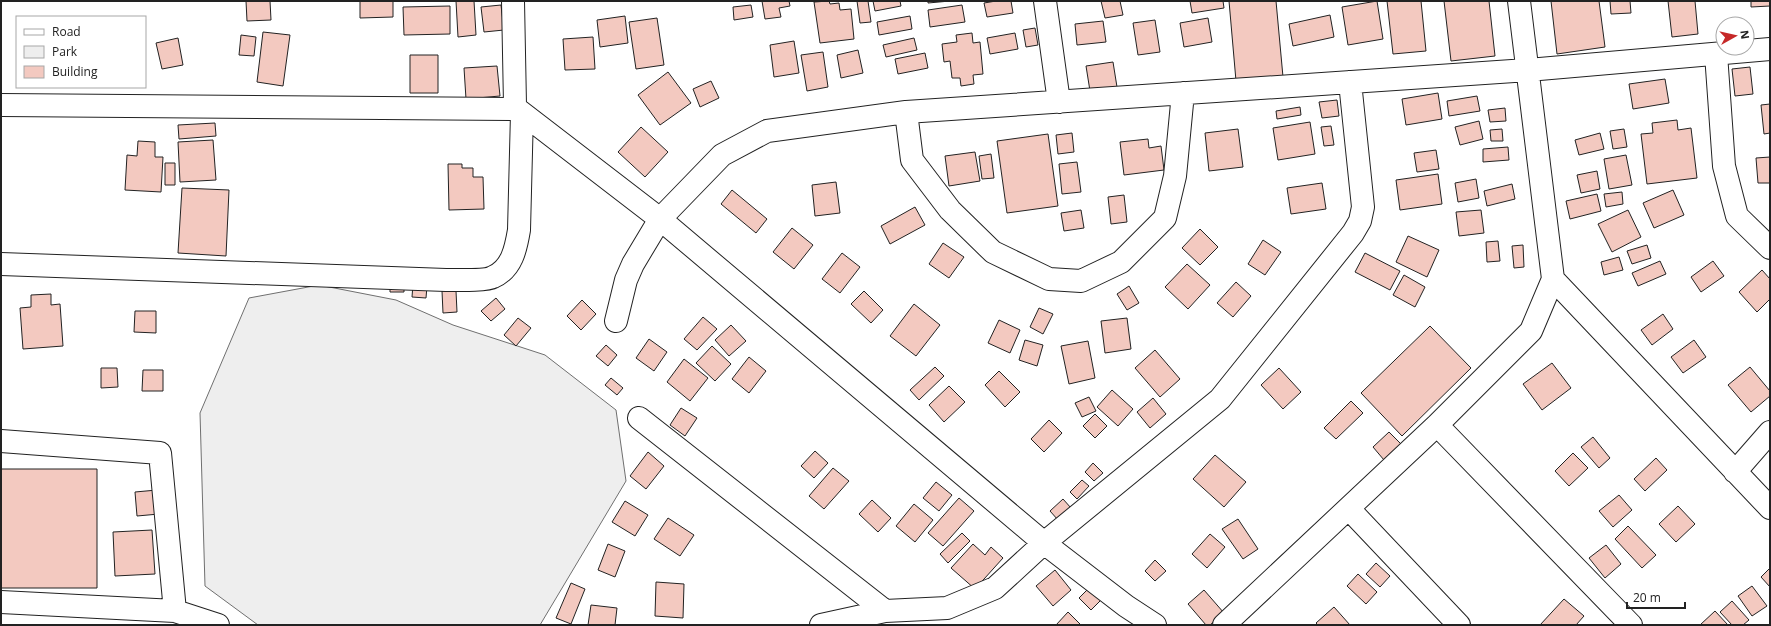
<svg xmlns="http://www.w3.org/2000/svg" width="1771" height="626" font-family="'Open Sans',sans-serif">
	<rect width="100%" height="100%" fill="#fff"/>
	<!-- green -->
	<path fill="#eee" stroke="#6f6f6f" d="M319,285L396,300L453,325L545,355L616,410L626,481L540,625H258L205,586L200,413L249,298Z"/>
	<!-- building -->
	<path fill="#f3c9c0" stroke="#222" d="M246,1H270L271,20L247,21Z
		M360,1H393V17L360,18Z
		M456,1H474L476,35L458,37Z
		M762,1H789L790,6L779,8L781,17L765,19Z
		M829,1L830,4L839,3L840,10L851,9L854,39L820,43L814,2Z
		M857,1H868L871,22L860,23Z
		M873,1H900L901,6L875,11Z
		M928,1H950L928,3Z
		M996,1H1011L1013,13L987,17L984,3Z
		M1101,1H1120L1123,15L1105,18Z
		M1190,1H1223L1224,8L1192,13Z
		M1229,1H1276L1283,77L1236,81Z
		M1377,1L1383,39L1348,45L1342,7Z
		M1387,1H1421L1426,51L1393,54Z
		M1444,1H1489L1495,56L1451,61Z
		M1551,1H1599L1605,47L1557,54Z
		M1610,1H1630L1631,13L1611,14Z
		M1668,1H1695L1698,34L1672,37Z
		M1751,1H1770V6L1751,7Z
		M501,5L504,30L484,32L481,7Z
		M751,5L753,17L734,20L733,7Z
		M962,5L965,22L930,27L928,10Z
		M450,6V34L404,35L403,7Z
		M1330,15L1334,37L1293,46L1289,24Z
		M625,16L628,43L600,47L597,20Z
		M910,16L912,29L879,35L877,22Z
		M657,18L664,65L636,69L629,22Z
		M1208,18L1212,42L1184,47L1180,23Z
		M1155,20L1160,52L1138,55L1133,23Z
		M1103,21L1106,42L1077,45L1075,24Z
		M1035,28L1038,45L1026,47L1023,30Z
		M263,32L290,35L283,86L257,82Z
		M972,33L973,43L980,42L983,74L973,75L974,84L961,86L960,78H952L950,61L944,62L942,44L957,42L956,35Z
		M1015,33L1018,49L990,54L987,38Z
		M241,35L256,37L254,56L239,55Z
		M593,37L595,69L565,70L563,39Z
		M178,38L183,65L162,69L156,43Z
		M914,38L917,50L886,57L883,45Z
		M794,41L799,73L774,77L770,45Z
		M858,50L863,73L841,78L837,55Z
		M823,52L828,87L807,91L801,55Z
		M925,53L928,68L898,74L895,59Z
		M410,55H438V93H410Z
		M1113,62L1117,87L1090,91L1086,66Z
		M497,66L500,96L466,99L464,68Z
		M1750,67L1753,94L1735,96L1732,69Z
		M668,72L691,103L660,125L638,95Z
		M1665,79L1669,103L1633,109L1629,84Z
		M711,81L719,98L700,107L693,89Z
		M1438,93L1442,119L1406,125L1402,99Z
		M1477,96L1480,111L1449,116L1447,101Z
		M1337,100L1339,116L1322,118L1319,102Z
		M1770,104V133L1764,134L1761,105Z
		M1300,107L1301,115L1277,119L1276,111Z
		M1505,108L1506,121L1490,122L1488,110Z
		M1677,120L1678,130L1691,128L1697,178L1647,184L1641,134L1653,133L1652,123Z
		M1479,121L1483,139L1460,145L1455,127Z
		M1310,122L1315,154L1278,160L1273,128Z
		M215,123L216,136L179,139L178,125Z
		M1331,126L1334,145L1324,146L1321,127Z
		M641,127L668,152L645,177L618,152Z
		M1238,129L1243,167L1209,171L1205,133Z
		M1502,129L1503,141H1491L1490,130Z
		M1624,129L1627,147L1613,149L1610,131Z
		M1072,133L1074,152L1058,154L1056,135Z
		M1600,133L1604,149L1579,155L1575,140Z
		M1048,134L1058,206L1007,213L997,141Z
		M1148,139L1149,148L1161,146L1164,170L1124,175L1120,142Z
		M213,140L216,180L180,182L178,142Z
		M138,141L155,142V157H163L161,192L125,190L127,155L137,156Z
		M1508,147L1509,160L1483,162V149Z
		M1436,150L1439,169L1417,172L1414,153Z
		M975,152L980,181L949,186L945,156Z
		M991,154L994,178L982,179L979,156Z
		M1626,155L1632,185L1609,189L1604,159Z
		M1770,157V183H1758L1756,158Z
		M1077,162L1081,192L1062,194L1059,164Z
		M165,163H175V185H165Z
		M448,164H462V168H473V177H483L484,209L449,210Z
		M1597,171L1600,189L1581,193L1577,175Z
		M1438,174L1442,204L1400,210L1396,180Z
		M1476,179L1479,198L1458,202L1455,183Z
		M836,182L840,213L815,216L812,185Z
		M1322,183L1326,209L1291,214L1287,188Z
		M1512,184L1515,199L1487,206L1484,191Z
		M182,188L229,190L226,256L178,253Z
		M732,190L767,219L756,233L721,204Z
		M1673,190L1684,215L1654,228L1643,203Z
		M1622,192L1623,204L1606,207L1604,194Z
		M1597,194L1601,211L1570,219L1566,201Z
		M1124,195L1127,222L1111,224L1108,197Z
		M915,207L925,225L890,244L881,226Z
		M1081,210L1084,228L1064,231L1061,213Z
		M1481,210L1484,233L1459,236L1456,212Z
		M1628,210L1641,237L1612,252L1598,224Z
		M792,228L813,245L794,269L773,252Z
		M1200,229L1218,247L1200,265L1182,248Z
		M1408,236L1439,250L1427,277L1396,262Z
		M1263,240L1281,252L1265,275L1248,264Z
		M1498,241L1500,261L1487,262L1486,242Z
		M943,243L964,257L949,278L929,264Z
		M1523,245L1524,267L1514,268L1512,246Z
		M1647,245L1651,258L1632,264L1627,251Z
		M842,253L860,267L840,293L822,279Z
		M1365,253L1400,271L1390,290L1355,272Z
		M1619,257L1623,270L1604,275L1601,262Z
		M1660,261L1666,274L1638,286L1632,273Z
		M1713,261L1724,276L1701,292L1691,277Z
		M1187,264L1210,285L1188,309L1165,287Z
		M1762,270L1770,279V299L1757,312L1739,292Z
		M1404,275L1425,287L1415,307L1393,295Z
		M1236,282L1251,296L1233,317L1217,303Z
		M390,283H404V292H390Z
		M413,284L427,286L426,298L412,297Z
		M1129,286L1139,303L1127,310L1117,294Z
		M442,291H456L457,312L443,313Z
		M864,291L883,310L871,323L851,304Z
		M51,294V305L60,304L63,346L23,349L20,308L31,307V295Z
		M496,298L505,309L491,321L481,311Z
		M582,300L596,314L581,330L567,316Z
		M914,304L940,325L916,356L890,336Z
		M1039,308L1053,314L1043,334L1030,327Z
		M135,311H156V333L134,332Z
		M1663,314L1673,329L1652,345L1641,330Z
		M703,317L717,329L697,350L684,339Z
		M518,318L531,328L516,346L504,335Z
		M1127,318L1131,349L1105,353L1101,321Z
		M999,320L1020,330L1010,353L988,343Z
		M731,325L746,341L729,356L715,340Z
		M1430,326L1471,368L1402,436L1361,393Z
		M649,339L667,352L654,371L636,358Z
		M1025,340L1043,345L1037,366L1019,360Z
		M1694,340L1706,357L1683,373L1671,357Z
		M1088,341L1095,378L1069,384L1061,346Z
		M606,345L617,355L608,366L596,356Z
		M712,346L731,364L715,381L696,363Z
		M1155,350L1180,379L1160,397L1135,368Z
		M749,357L766,371L749,393L732,379Z
		M684,359L708,378L690,401L667,382Z
		M1552,363L1571,388L1542,410L1523,384Z
		M935,367L944,376L919,400L910,390Z
		M1750,367L1770,391V396L1751,412L1728,385Z
		M101,368H117L118,387L101,388Z
		M1279,368L1301,392L1283,409L1261,385Z
		M143,370H163V391H142Z
		M999,371L1020,392L1005,407L985,385Z
		M611,378L623,388L617,395L605,385Z
		M949,386L965,402L944,422L929,405Z
		M1112,390L1133,409L1118,426L1097,407Z
		M1089,397L1096,411L1082,417L1075,403Z
		M1153,398L1166,414L1150,428L1137,412Z
		M1351,401L1363,413L1336,439L1324,428Z
		M681,408L697,418L685,436L670,425Z
		M1095,414L1107,426L1095,438L1083,426Z
		M1049,420L1062,433L1044,452L1031,439Z
		M1389,432L1401,444L1384,460L1373,447Z
		M1593,437L1610,458L1599,468L1581,447Z
		M815,451L828,463L814,478L801,466Z
		M648,452L664,466L646,489L630,476Z
		M1573,453L1588,468L1569,486L1555,471Z
		M1215,455L1246,482L1224,507L1193,479Z
		M1656,458L1667,470L1645,491L1634,479Z
		M1093,463L1103,473L1094,481L1085,472Z
		M833,468L849,481L824,509L809,496Z
		M1,469H97V588H1Z
		M1082,480L1089,486L1077,499L1070,492Z
		M936,482L952,495L939,511L923,498Z
		M157,490L159,514L137,516L135,492Z
		M1619,495L1632,510L1613,527L1599,511Z
		M959,498L974,511L943,546L928,533Z
		M1063,499L1071,508L1058,520L1050,511Z
		M872,500L891,518L878,532L859,514Z
		M625,501L648,515L635,536L612,522Z
		M914,504L933,520L915,542L896,526Z
		M1678,506L1695,524L1676,542L1659,524Z
		M668,518L694,535L680,556L654,539Z
		M1238,519L1258,549L1243,559L1222,529Z
		M1628,526L1656,555L1642,568L1615,539Z
		M152,530L155,574L115,576L113,532Z
		M962,533L970,541L948,563L940,554Z
		M1210,534L1225,547L1207,568L1192,554Z
		M608,544L625,551L615,577L598,570Z
		M973,544L985,555L991,547L1003,558L975,589L951,568Z
		M1606,545L1621,564L1605,578L1589,558Z
		M1155,560L1166,571L1155,581L1145,571Z
		M1376,563L1390,576L1380,587L1366,574Z
		M1770,568V587L1761,577Z
		M1055,570L1071,590L1053,606L1036,586Z
		M1358,574L1377,592L1366,604L1347,586Z
		M656,582L684,584L683,618L655,616Z
		M571,583L585,589L571,624L556,618Z
		M1752,586L1767,606L1752,616L1738,596Z
		M1090,587L1102,599L1091,610L1079,598Z
		M1204,590L1224,613L1210,625H1206L1188,604Z
		M1564,599L1584,616L1576,625H1540Z
		M1732,601L1749,620L1743,625H1732L1720,612Z
		M591,605L617,608L615,625H588Z
		M1334,607L1350,625H1318L1316,623Z
		M1715,611L1728,625H1700Z
		M1068,612L1081,625H1056Z"/>
	<g fill="none" stroke-linecap="round" stroke-linejoin="round">
		<!-- minor casing -->
		<g stroke="#222" stroke-width="24">
			<path id="minor" d="M513,1L515,105L517,109L660,219L1044,543L1126,606L1155,625
				M1045,1L1059,102
				M1716,54L1724,166L1737,216L1770,248
				M1,105L517,109
				M906,112L912,160L950,210L993,252L1049,279L1081,281L1121,262L1165,218L1175,176L1183,93
				M1,264L446,280C456,280 486,281 493,277C512,269 516,248 519,230L522,113
				M1553,279L1770,508
				M616,321L626,280L633,264L660,219L722,155L767,131L906,112L1528,70L1770,49
				M639,418L885,611
				M1437,425L1631,625
				M1,441L160,453L175,611
				M1735,472L1770,432
				M1349,509L1459,625
				M1,602L175,611L218,625
				M821,625L885,611L947,608L995,588L1044,543L1220,399L1353,233L1360,221L1363,207L1350,82
				M1224,625L1437,425L1531,331L1553,279L1519,1"/>
		</g>
		<!-- minor -->
		<use href="#minor" stroke="#fff" stroke-width="22"/>
	</g>
	<!-- border -->
	<rect width="1771" height="626" fill="none" stroke="#222222" stroke-width="4"/>
	<!-- legend -->
	<rect x="16" y="16" width="130" height="72" fill="#ffffff" stroke="#a7a7a7"/>
	<rect x="24" y="29" width="20" height="6" fill="#ffffff" stroke="#a7a7a7"/>
	<text x="52" y="36" font-size="12" fill="#222222">Road</text>
	<rect x="24" y="46" width="20" height="12" fill="#eeeeee" stroke="#a7a7a7"/>
	<text x="52" y="56" font-size="12" fill="#222222">Park</text>
	<rect x="24" y="66" width="20" height="12" fill="#f3c9c0" stroke="#a7a7a7"/>
	<text x="52" y="76" font-size="12" fill="#222222">Building</text>
	<!-- north arrow -->
	<g transform="translate(1735 36) rotate(82)"><circle r="19" fill="#ffffff" stroke="#a7a7a7"/>
	<path d="M0-3L7 15L0 10L-7 15Z" fill="#c62828"/>
	<text y="-6" font-size="11" font-weight="bold" text-anchor="middle" fill="#222222">N</text>
	</g>
	<!-- scale -->
	<path d="M1627 602v6h58v-6" fill="none" stroke="#222222" stroke-width="2"/>
	<text x="1633" y="602" font-size="12" fill="#222222" stroke="#ffffff" stroke-width="3" paint-order="stroke">20 m</text>
</svg>
